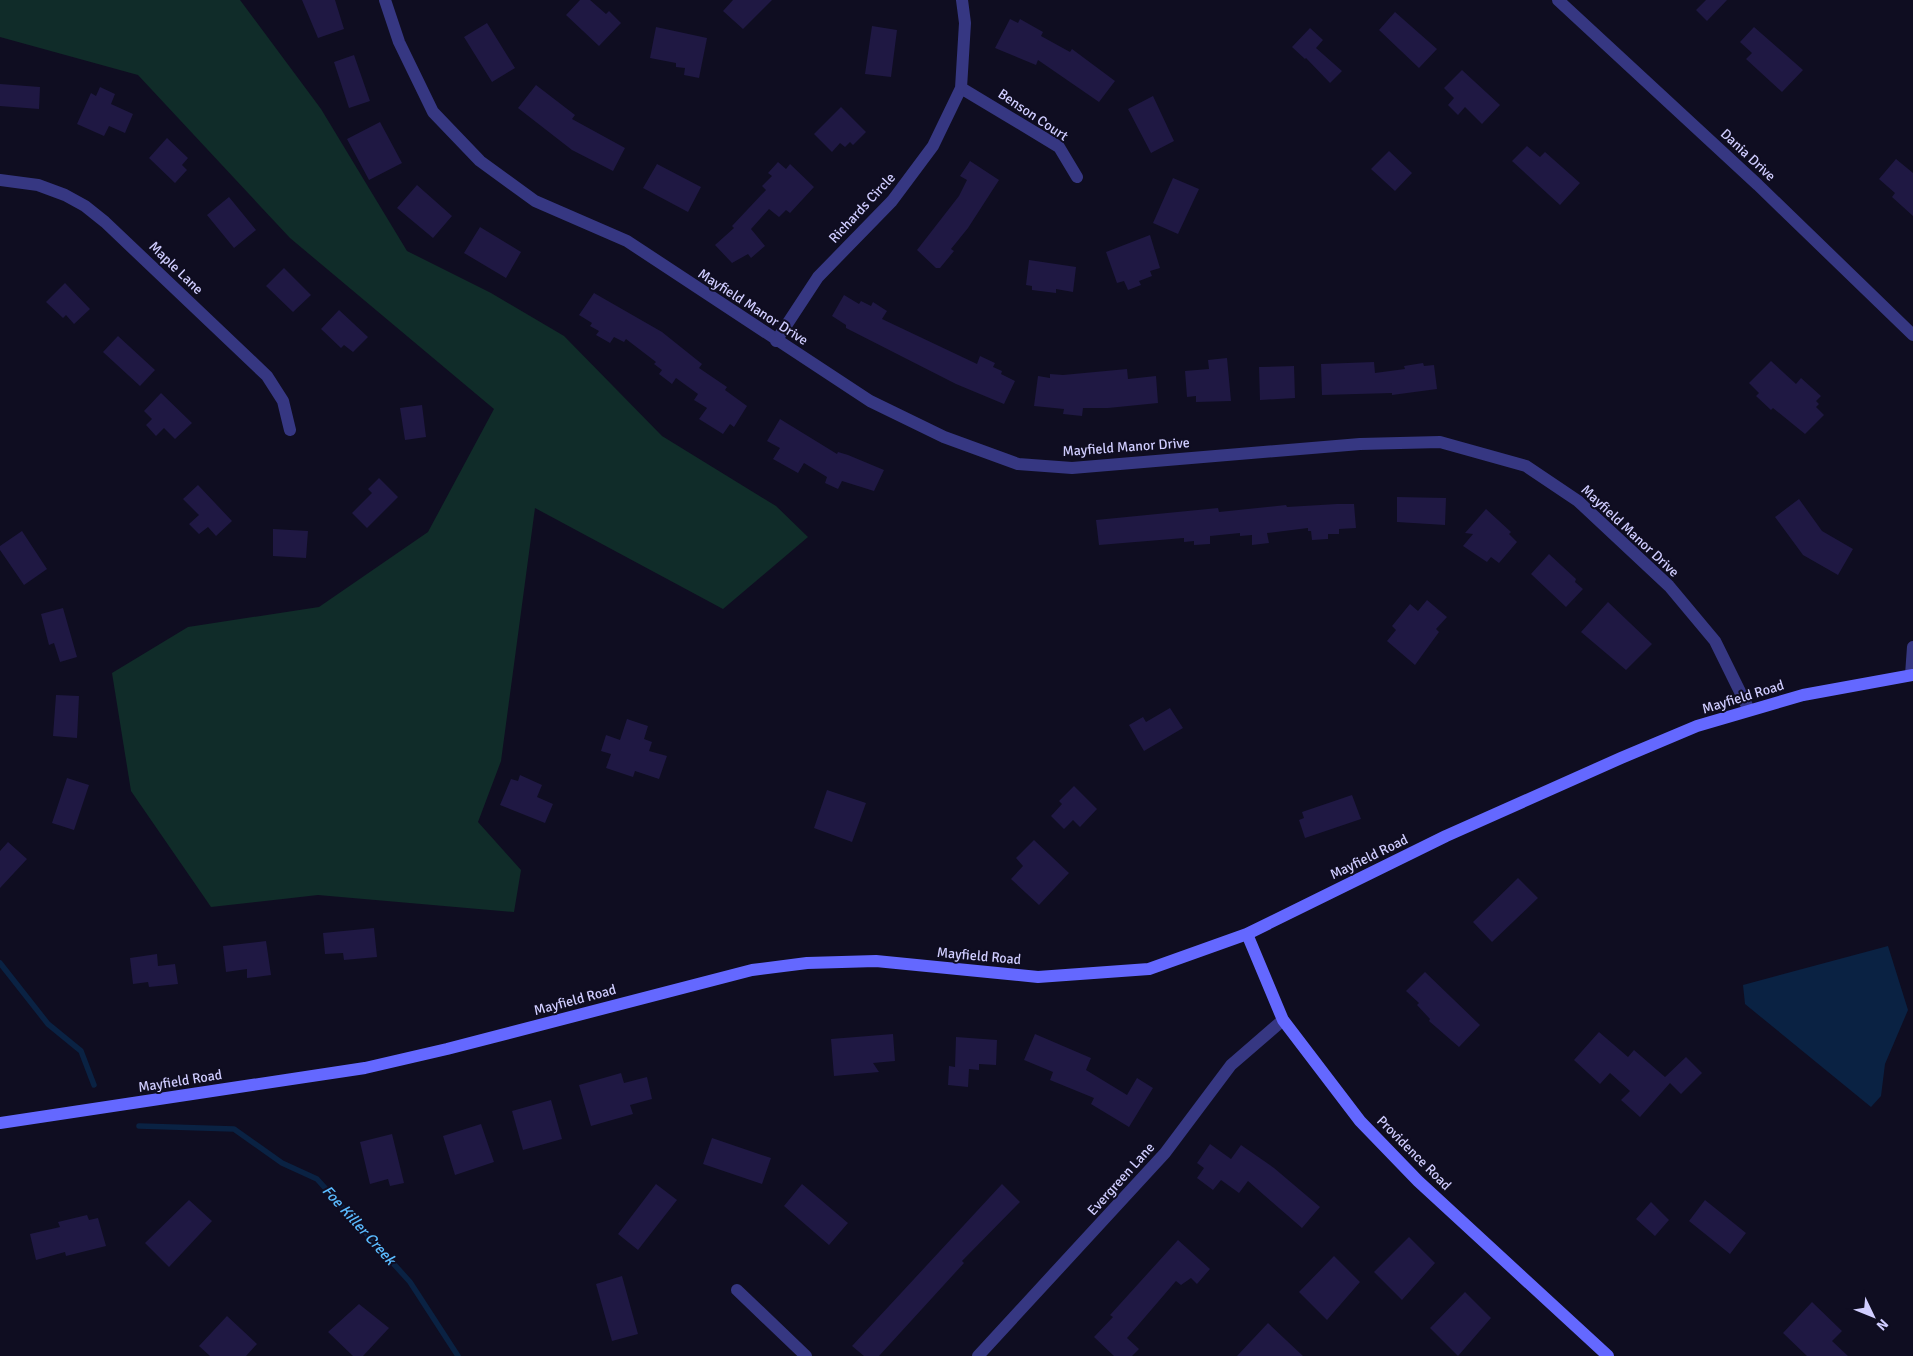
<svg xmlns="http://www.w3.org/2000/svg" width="1913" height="1356" font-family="Signika,sans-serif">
	<rect width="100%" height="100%" fill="#0f0d21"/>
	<!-- green -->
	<path fill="#102c29" d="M0,0H240L321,109L407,251L491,293L564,336L662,436L776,506L808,537L723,609L535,508L501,761L478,822L521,870L514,912L318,895L211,907L131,791L112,673L188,627L319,607L428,532L494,409L290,238L138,75L0,37Z"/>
	<!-- water -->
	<path fill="#0a2243" d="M1888,946L1908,1010L1885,1064L1881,1096L1871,1107L1745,1004L1743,985Z"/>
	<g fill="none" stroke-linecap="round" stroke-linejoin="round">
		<!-- stream -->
		<path stroke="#0a2243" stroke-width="5.5" d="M0,963L48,1024L81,1051L94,1085
			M139,1126L234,1129L282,1163L317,1179L410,1282L458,1356"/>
	</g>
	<!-- building -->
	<path fill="#1f1843" d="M302,0H335L344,29L318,38Z
		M580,0H590L606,14L609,11L621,23L599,46L566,15Z
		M733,0H772L743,29L723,11Z
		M1706,0H1727L1707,21L1696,10Z
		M1395,12L1437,49L1419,68L1379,30Z
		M1010,19L1018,23L1020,19L1043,32L1041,36L1070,52L1072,49L1115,81L1099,102L1038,60L1036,65L995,48Z
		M487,23L515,68L492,82L464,37Z
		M872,26L897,30L891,77L865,74Z
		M656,27L707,38L699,78L684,75L685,68L676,67V63L650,58Z
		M1754,27L1803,70L1782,92L1746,59L1752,53L1740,42Z
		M1310,28L1323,40L1316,48L1342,71L1330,83L1306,58L1305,59L1292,47Z
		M354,55L370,101L349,108L334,62Z
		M1462,70L1500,105L1482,124L1465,107L1458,115L1448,105L1454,98L1444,88Z
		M0,84L40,87L39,109L0,106Z
		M536,85L575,115L572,119L625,148L613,171L572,150L518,108Z
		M100,87L115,94L111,104L133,114L125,133L109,126L104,136L77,124L91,93L96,96Z
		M1153,96L1174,141L1151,153L1128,109Z
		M841,107L866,132L853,145L850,142L845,147L840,143L832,152L814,134Z
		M380,122L402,163L369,180L347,139Z
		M167,138L188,158L182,165L187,170L175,183L149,158Z
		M1527,146L1540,157L1545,152L1580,183L1560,205L1512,161Z
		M1389,151L1412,173L1395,191L1371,169Z
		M1896,159L1913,173V216L1892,197L1895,193L1879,179Z
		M970,161L999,180L968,228L951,249L954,251L940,268H936L917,250L959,196L967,180L960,176Z
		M778,162L786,169L790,164L814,187L790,213L786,210L779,217L769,209L751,229L765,246L751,258L748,254L732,263L715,245L734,228L732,226L766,190L762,186L772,176L768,173Z
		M657,164L701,187L688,212L643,188Z
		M1173,178L1199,189L1178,234L1153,223Z
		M417,185L452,216L433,238L397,208Z
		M229,197L256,230L234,248L207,215Z
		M480,227L521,252L506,278L464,253Z
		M1150,235L1160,268L1150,271L1152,276L1139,281L1141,285L1128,290L1124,281L1117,283L1106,252Z
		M1029,260L1076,267L1073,292L1056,289V293L1032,290V286L1026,285Z
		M284,268L311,295L293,312L266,286Z
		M65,283L90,309L74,324L66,315L63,318L46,302Z
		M594,293L662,332L702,364L699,368L727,387L725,390L747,406L734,427L730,424L723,434L699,419L707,408L694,400L698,394L676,378L672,384L659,374L662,370L654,364L656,362L626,339L624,342L614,337L610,343L596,335L599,331L590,326L592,323L579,315Z
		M844,295L859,304L861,301L871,306L873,302L887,311L882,319L977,364L980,356L995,363L993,367L1002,371L1001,374L1015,381L1004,404L956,384L846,328V325L832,316Z
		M339,310L368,337L353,352L344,345L341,348L321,329Z
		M118,336L155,370L140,386L103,352Z
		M1227,358L1231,401L1196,402V396L1187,397L1185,371L1209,369L1208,360Z
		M1771,361L1796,384L1801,378L1821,396L1816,401L1819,404L1816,407L1824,415L1805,434L1773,408L1771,410L1756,396L1759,393L1749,383Z
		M1374,362L1375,373L1405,369L1404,366L1423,363L1424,366L1434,365L1437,389L1392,395V393L1322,395L1321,364Z
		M1294,366L1295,398L1260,400L1259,367Z
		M1127,369L1128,379L1156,376L1158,403L1108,408H1083L1082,416L1063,414L1064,409L1034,406L1038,376L1050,378V374L1063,375Z
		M161,393L192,423L175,439L164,428L156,436L146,425L152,419L144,411Z
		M422,405L426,437L405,440L400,408Z
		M780,419L837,454L838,452L848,455L884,470L874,491L842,481L838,489L825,483L827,477L804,463L798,473L773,459L780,448L767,441Z
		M379,478L398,497L367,528L352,513L372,493L368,489Z
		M198,485L232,521L216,536L208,527L199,534L189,524L199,515L183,499Z
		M1397,497L1446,498L1445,525L1397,522Z
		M1799,499L1822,531L1853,549L1838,575L1803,555L1775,517Z
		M1337,504H1354L1356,528L1339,529V534H1328V539L1312,540L1311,531H1308V528L1267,533L1269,543L1252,545V535L1240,536V533L1210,536V544L1194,545V541L1184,542V538L1099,545L1096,520L1218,508L1219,512L1286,505L1287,507Z
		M1486,509L1511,532L1509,534L1517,542L1499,563L1491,557L1487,562L1463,546L1473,534L1465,533Z
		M273,529L308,531L306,558L273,556Z
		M22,531L47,569L24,585L0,550V546Z
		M1549,554L1576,579L1575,582L1583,589L1566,607L1531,574Z
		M1427,600L1447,617L1436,629L1439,632L1415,665L1387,641L1396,630L1392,626L1410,604L1418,611Z
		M1608,602L1652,644L1626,670L1581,632Z
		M63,608L77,657L60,662L54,643L49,645L41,614Z
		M56,695L79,696L77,738L53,736Z
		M1170,708L1183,728L1144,751L1129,725L1143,717L1146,722Z
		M627,719L648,726L644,739L652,742L649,751L667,756L659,779L635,771L633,777L606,768L611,754L601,751L606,735L620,740Z
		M520,775L542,785L537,797L553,804L545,823L500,805L511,779L518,781Z
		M67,778L89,785L74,830L52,823Z
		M1074,786L1097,809L1080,827L1073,820L1064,829L1051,816L1062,804L1059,801Z
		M827,790L866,803L852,842L814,828Z
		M1352,795L1361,819L1305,838L1299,820L1304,818L1302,812Z
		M1034,840L1069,873L1039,905L1011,879L1023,866L1016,858Z
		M8,842L27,859L0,888V851Z
		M1518,878L1538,898L1492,942L1473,922Z
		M374,928L377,957L344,960L343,953L325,954L323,933Z
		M266,941L271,975L247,978V969L226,972L223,946Z
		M157,954L158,966L175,964L178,984L149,987L148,982L133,984L130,958Z
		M1425,972L1480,1025L1459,1047L1429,1021L1430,1019L1417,1005L1419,1003L1406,991Z
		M1599,1032L1628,1057L1634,1050L1665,1077L1686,1057L1702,1073L1681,1094L1670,1083L1640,1117L1621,1100L1630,1091L1610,1073L1600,1084L1574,1060Z
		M893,1034L895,1061L873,1063L879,1072L834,1076L831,1039Z
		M1035,1034L1091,1058L1086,1070L1127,1095L1137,1078L1153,1088L1129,1127L1091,1104L1094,1098L1050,1080L1053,1072L1024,1060Z
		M956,1037L997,1040L996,1065L979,1064V1070L969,1069L968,1087L948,1085L949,1066L955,1067Z
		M621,1073L624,1083L647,1077L652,1099L630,1105L633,1114L591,1126L579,1085Z
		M551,1100L562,1139L523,1150L512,1111Z
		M481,1124L494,1162L455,1175L443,1136Z
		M392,1134L404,1183L390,1186L388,1179L370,1184L360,1142Z
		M712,1138L771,1158L762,1184L703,1164Z
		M1210,1144L1231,1159L1241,1145L1274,1168L1320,1207L1302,1228L1248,1181L1239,1193L1221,1180L1213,1190L1197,1178L1204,1168L1197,1163Z
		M656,1184L677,1200L638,1250L618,1234Z
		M802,1184L848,1223L829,1245L784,1206Z
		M1002,1184L1020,1202L962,1261L964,1263L879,1356H864L852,1346Z
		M189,1200L212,1221L169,1267L145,1243Z
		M1705,1200L1746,1233L1730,1254L1689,1221Z
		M1651,1202L1669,1220L1655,1236L1636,1219Z
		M87,1215L89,1220L98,1218L106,1246L66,1256L65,1252L36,1260L30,1234L60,1227L58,1222Z
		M1409,1237L1435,1263L1402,1300L1374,1272Z
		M1178,1240L1210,1269L1197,1284L1191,1278L1181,1285L1176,1281L1127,1338L1139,1349L1132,1356H1114L1094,1337L1113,1317L1110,1315Z
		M1334,1256L1360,1282L1327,1320L1299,1292Z
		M622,1276L638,1334L612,1341L596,1284Z
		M1465,1292L1491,1318L1458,1356L1430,1328Z
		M1812,1302L1842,1331L1832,1341L1848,1356H1807L1783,1333Z
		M359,1304L389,1328L363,1356H353L328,1332Z
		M227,1316L257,1344L246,1356H210L199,1346Z
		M1268,1323L1303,1356H1237Z"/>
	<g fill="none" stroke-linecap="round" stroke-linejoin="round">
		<!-- street -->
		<path stroke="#363782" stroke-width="12" d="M385,0L399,42L433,112L480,161L535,201L627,241L870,401L944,437L1018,464L1072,468L1360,444L1440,442L1526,466L1578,501L1669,586L1715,641L1749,710
			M1558,0L1758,185L1913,335
			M961,88L1059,147L1077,177
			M0,180L38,185L65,195L85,206L105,222L267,376L283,401L290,430
			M776,341L818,277L892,201L933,146L961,88L965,23L962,0
			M1911,675L1913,647
			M737,1290L806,1356
			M978,1356L1165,1153L1231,1065L1283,1020"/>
		<!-- secondary -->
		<path stroke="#6468ff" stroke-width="12" d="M1247,934L1283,1020L1360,1121L1418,1181L1608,1356
			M0,1123L365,1068L447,1049L752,970L807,963L876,961L1038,977L1149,969L1247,934L1446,836L1621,758L1697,726L1803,695L1913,675"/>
	</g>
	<g text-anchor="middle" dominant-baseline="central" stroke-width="4" stroke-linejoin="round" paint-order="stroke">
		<!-- street labels -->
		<g font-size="14" fill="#d0cdff" stroke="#0f0d21">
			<text transform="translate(1033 115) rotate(34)">Benson Court</text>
			<text transform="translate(1748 155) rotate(43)">Dania Drive</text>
			<text transform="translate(862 208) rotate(-47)">Richards Circle</text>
			<text transform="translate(176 268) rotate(44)">Maple Lane</text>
			<text transform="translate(753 307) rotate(33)">Mayfield Manor Drive</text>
			<text transform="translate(1126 447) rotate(-4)">Mayfield Manor Drive</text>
			<text transform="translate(1630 531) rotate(43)">Mayfield Manor Drive</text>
			<text transform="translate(1743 697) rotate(-17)">Mayfield Road</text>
			<text transform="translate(1369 857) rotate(-26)">Mayfield Road</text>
			<text transform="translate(979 956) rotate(5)">Mayfield Road</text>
			<text transform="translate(575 1000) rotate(-15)">Mayfield Road</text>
			<text transform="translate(180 1081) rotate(-9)">Mayfield Road</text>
			<text transform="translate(1414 1153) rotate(45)">Providence Road</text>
			<text transform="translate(1121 1179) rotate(-48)">Evergreen Lane</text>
		</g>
		<!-- water labels -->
		<g font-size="15" font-style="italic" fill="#5bbbff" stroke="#0f0d21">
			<text transform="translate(359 1225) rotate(48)">Foe Killer Creek</text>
		</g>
	</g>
	<!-- north arrow -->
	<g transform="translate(1873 1316) rotate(133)" stroke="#0f0d21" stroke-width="4" paint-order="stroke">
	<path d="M0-4L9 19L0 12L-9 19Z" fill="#d0cdff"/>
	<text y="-8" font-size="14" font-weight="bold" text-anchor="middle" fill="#d0cdff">N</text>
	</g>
</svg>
